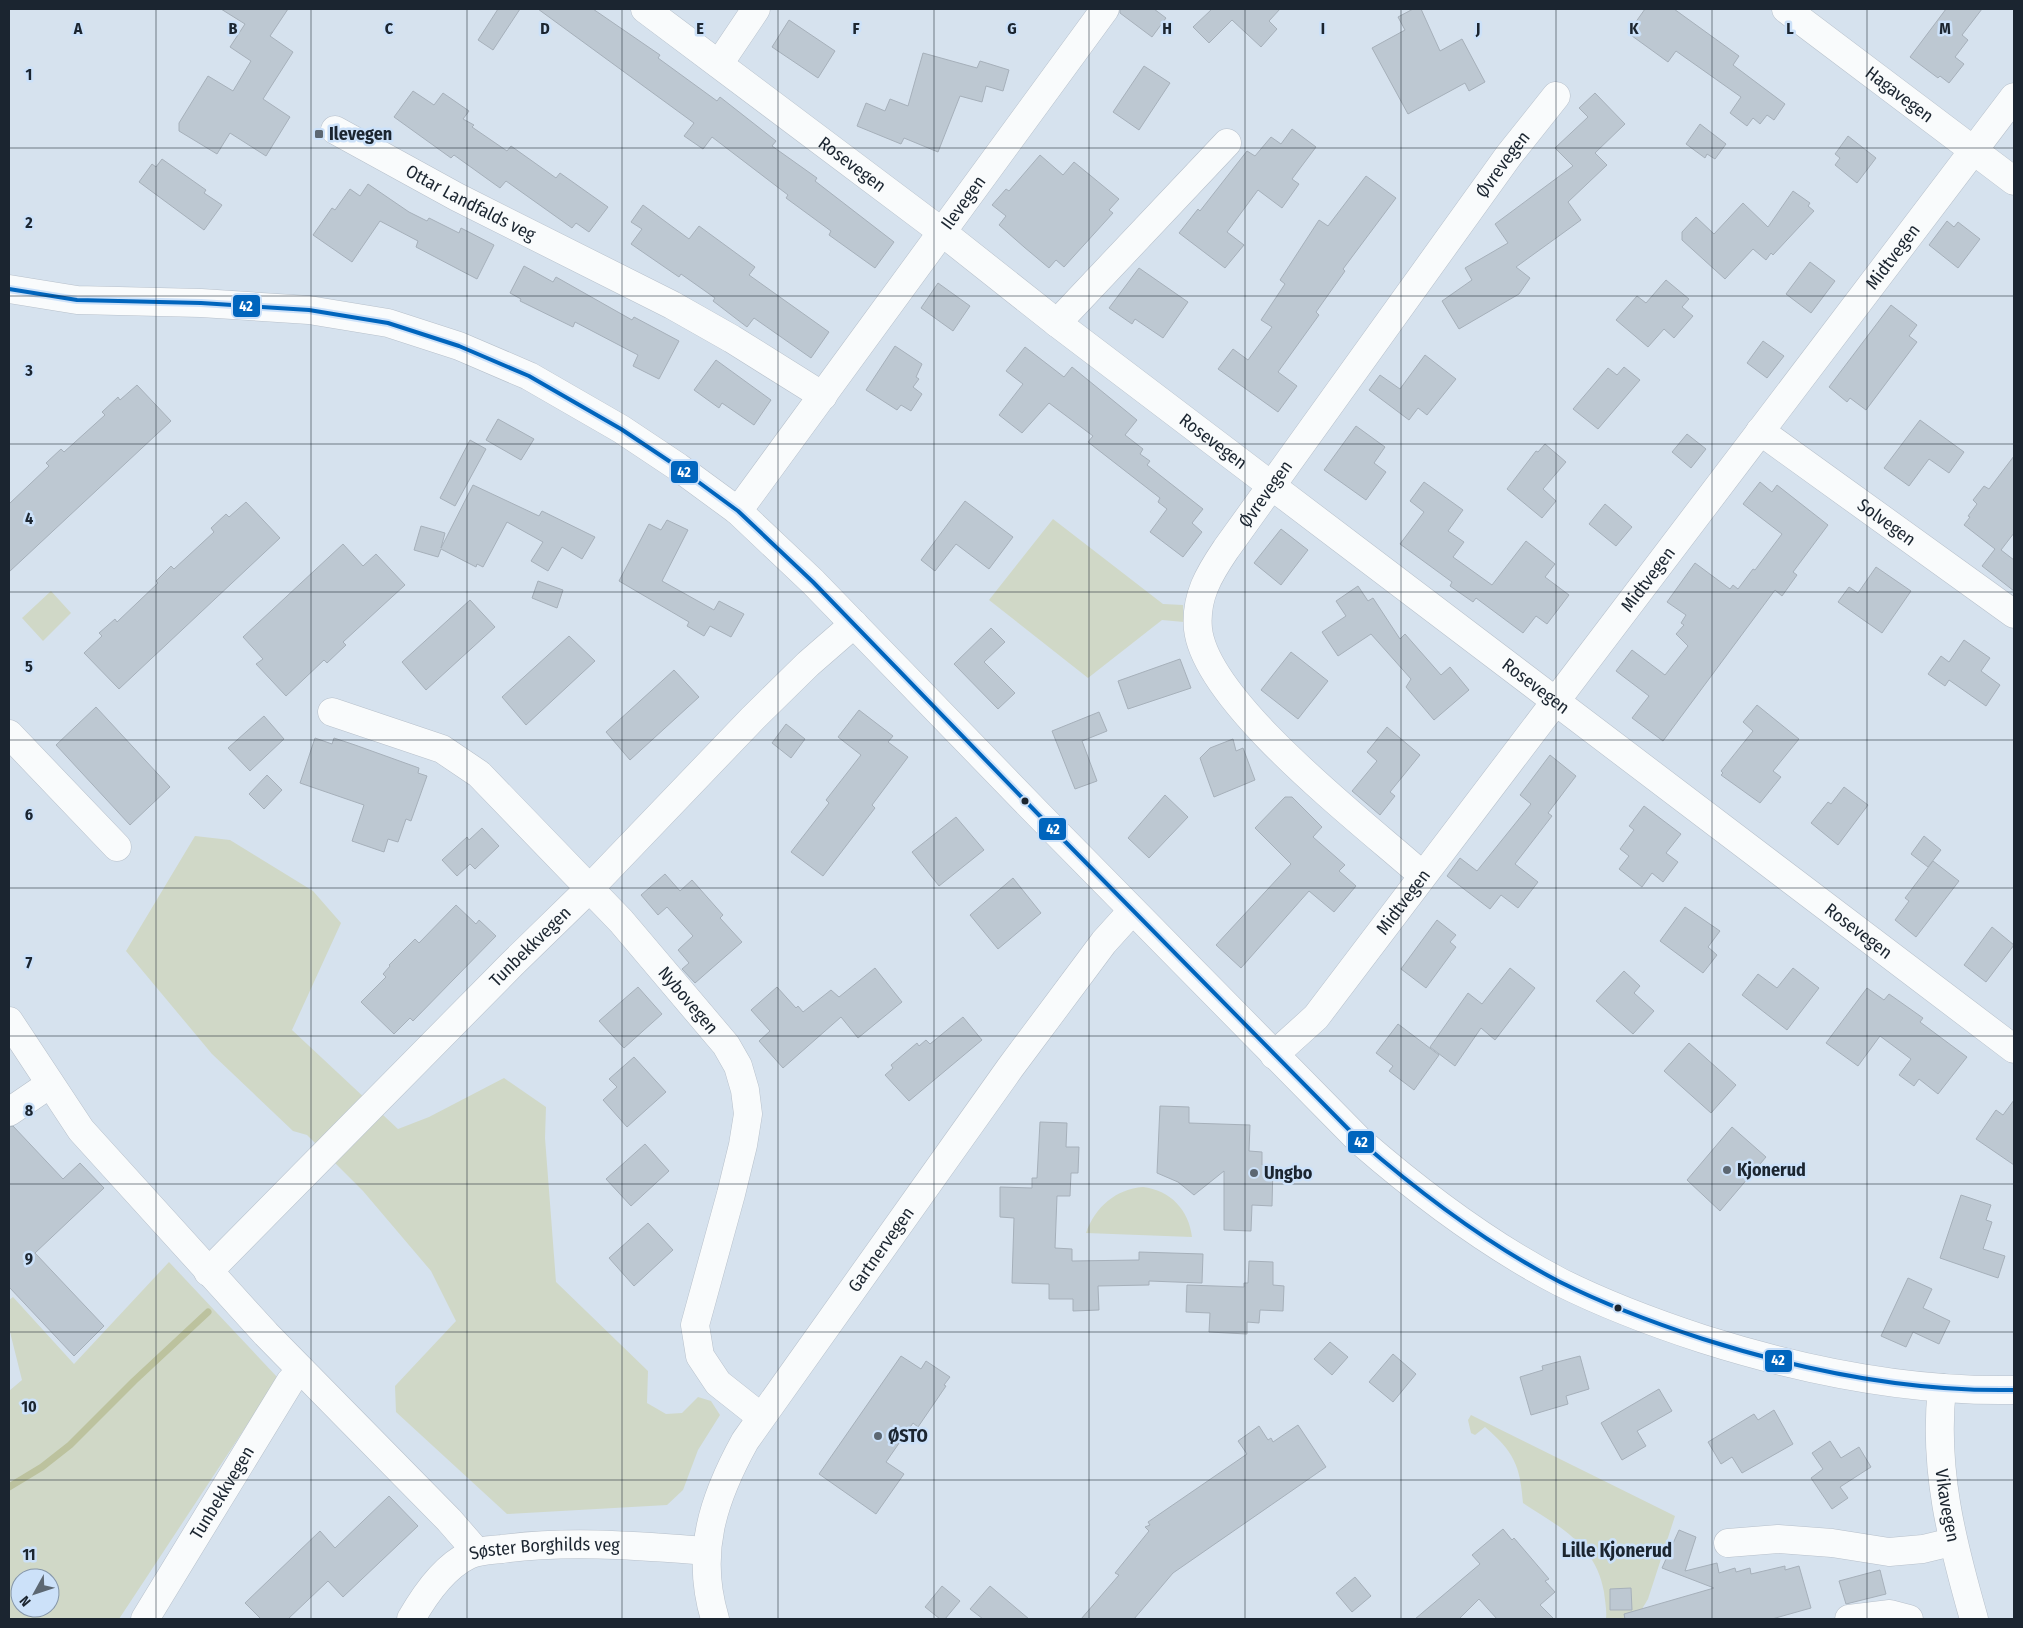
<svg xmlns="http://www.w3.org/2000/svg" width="2023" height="1628" font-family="'Fira Sans Condensed',sans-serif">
	<rect width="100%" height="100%" fill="#d6e2ee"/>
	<!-- green -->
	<path fill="#d0d8c7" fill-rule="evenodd" d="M1053,519L1163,604L1183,605L1184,622L1162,620L1088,678L989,600Z
		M51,591L71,613L43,641L22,618Z
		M195,836L230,840L313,891L341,923L292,1030L398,1129L429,1117L504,1078L546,1107L545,1138L556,1282L648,1371L647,1403L666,1414L682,1413L698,1397L711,1401L720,1415L698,1450L683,1490L667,1505L507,1514L396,1412L395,1386L456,1321L431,1271L363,1191L307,1135L293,1131L212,1054L126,951Z
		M1143,1187C1170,1190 1189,1210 1192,1237L1086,1233C1095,1207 1116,1189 1143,1187Z
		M169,1262L278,1378L119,1619H9V1391L22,1380L9,1328V1300L13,1297L74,1364ZM20,1578H50V1608H20Z
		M1471,1415L1675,1516L1648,1599L1636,1619H1606C1607,1610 1605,1601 1604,1592C1596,1545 1560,1527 1523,1503C1520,1465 1514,1452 1485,1427L1475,1435L1471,1433L1468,1420Z"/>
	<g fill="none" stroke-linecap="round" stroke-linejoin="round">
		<!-- stream -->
		<path stroke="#bcc29e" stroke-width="7" d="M9,1487L42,1467L70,1445L134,1381L208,1312"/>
	</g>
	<!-- building -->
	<path fill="#bdc8d2" stroke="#a6b0ba" d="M221,9H288L270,36L293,52L263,99L290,117L266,156L230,133L217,154L179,131V123L208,76L233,91L251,61L230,47L245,24Z
		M498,9H520L493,50L478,40Z
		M538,9H593L660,55L658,58L717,101L720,97L776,141L772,146L817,178L815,181L894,242L875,268L829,235L831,231L786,198L788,195L712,137L703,149L684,136L694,123Z
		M1120,9H1154L1166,18L1152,37L1120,13Z
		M1212,9H1280L1269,21L1277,29L1261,47L1232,20L1209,43L1193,27Z
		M1413,9H1421L1440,51L1462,39L1485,82L1469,91L1465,83L1408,114L1372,48L1405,30L1398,17Z
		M1645,9H1674L1739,56L1733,65L1785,104L1774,120L1767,115L1760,124L1753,118L1747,126L1730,113L1741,97L1676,51L1668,62L1628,33Z
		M1946,9H1982L1962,35L1968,40L1955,57L1964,64L1949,83L1940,76L1938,78L1910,57Z
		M789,20L835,51L818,78L772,47Z
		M923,53L977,68L980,61L1009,70L1003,91L986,86L982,102L960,96L938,152L904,138L901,144L857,126L866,103L885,111L890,99L908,106Z
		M1144,66L1170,83L1139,130L1113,112Z
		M413,91L434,105L443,93L469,111L463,119L474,125L472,127L507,151L511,146L556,178L560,173L608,207L589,232L576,223L572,228L506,181L500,188L454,155L451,158L394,117Z
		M1595,93L1625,124L1595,153L1607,165L1568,202L1581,220L1516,267L1530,278L1519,294L1459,329L1442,301L1472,280L1465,268L1508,243L1495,224L1573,166L1555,148L1588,117L1579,108Z
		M1700,124L1726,144L1715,159L1707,154L1705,158L1686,144Z
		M1292,129L1316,147L1292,179L1299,184L1282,208L1258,190L1227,232L1244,245L1225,268L1179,233L1198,209L1200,211L1247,151L1255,156L1271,137L1281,144Z
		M1848,136L1876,158L1857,183L1835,165L1840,158L1835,154Z
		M1040,155L1063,175L1074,162L1119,199L1109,210L1113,213L1064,267L1056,260L1049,268L1024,247L999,225L1006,216L992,205L1006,189L1009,191Z
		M162,159L206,190L204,193L222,205L204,230L139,182L152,164L156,167Z
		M1366,176L1396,198L1343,269L1345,271L1316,312L1319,315L1278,372L1297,386L1278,412L1218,369L1233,349L1248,360L1272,327L1261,320L1285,284L1280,280L1319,220L1328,226Z
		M368,184L409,212L427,221L429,218L459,233L461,228L494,245L477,279L416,247L418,241L380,221L352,262L313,235L332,208L335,210L350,189L360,196Z
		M1793,191L1810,203L1808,206L1814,211L1773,255L1771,253L1766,260L1753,249L1725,279L1682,240V232L1696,217L1714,234L1743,203L1768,227Z
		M643,205L689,239L699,226L755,267L749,275L829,332L811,358L754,318L747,327L713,301L715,298L681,274L679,277L631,244L642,229L631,222Z
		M1947,221L1954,227L1958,222L1980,239L1958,268L1929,245Z
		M1810,262L1835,281L1811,313L1786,294Z
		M524,266L553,282L556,277L632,320L634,317L679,341L659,379L633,366L638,355L575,322L573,327L520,301L521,299L510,293Z
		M1139,268L1188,302L1163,338L1135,319L1132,324L1109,308Z
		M1666,280L1689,299L1682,307L1693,316L1674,338L1664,329L1648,347L1616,320L1637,296L1646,303Z
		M938,283L970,306L953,331L921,308Z
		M1891,305L1917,325L1909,336L1917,342L1866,410L1850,398L1847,402L1829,387Z
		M1763,341L1784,356L1767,378L1747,363Z
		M895,346L922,364L916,377L919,379L913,387L922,394L911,411L901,405L897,410L866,390Z
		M1025,347L1064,377L1072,367L1137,420L1125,435L1143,449L1140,454L1150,461L1147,465L1203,509L1192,523L1202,532L1183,557L1150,532L1167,509L1158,502L1160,498L1088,442L1093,436L1049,403L1022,433L999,415L1023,384L1006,371Z
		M1425,355L1456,379L1427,415L1418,408L1409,420L1369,390L1380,375L1400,389Z
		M716,360L771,400L754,425L722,403L719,408L694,390Z
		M1624,367L1640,380L1598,429L1573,409L1608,368L1617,375Z
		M137,385L171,421L9,572V504L49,466L46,463L61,449L64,452L105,415L102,412L118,397L120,400Z
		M498,419L534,439L521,460L486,440Z
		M1920,420L1964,452L1949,473L1929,459L1909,486L1884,468Z
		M1356,426L1385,447L1374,463L1386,472L1366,500L1324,470Z
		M1687,434L1706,449L1691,468L1672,452Z
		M470,440L486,449L455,506L440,498Z
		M1545,444L1566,462L1543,489L1556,501L1542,518L1507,489L1536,451L1538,452Z
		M2014,456V533L2001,550L2014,560V591L1982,566L1995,549L1964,525L1970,517L1968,516L1977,504L1973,500L1984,486L1989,489Z
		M1424,482L1463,510L1448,531L1464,542L1453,557L1492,585L1526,541L1555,564L1545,577L1569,595L1547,624L1536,616L1523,633L1476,598L1473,602L1450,586L1452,582L1400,544L1424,512L1410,501Z
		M1760,482L1772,492L1777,485L1828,525L1793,572L1797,575L1782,596L1775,590L1663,741L1632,718L1649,696L1616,671L1632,650L1665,675L1688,646L1676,634L1684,625L1681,623L1686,615L1667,602L1695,563L1730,589L1733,585L1738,589L1753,569L1755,570L1782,534L1743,504Z
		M473,485L539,516L542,511L595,537L582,559L562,547L548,571L531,561L543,542L507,522L483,567L477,564L476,567L441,549L438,557L414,550L421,526L445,533L441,548Z
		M965,501L1013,537L989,569L956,544L935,571L921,560Z
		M246,502L280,538L119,689L84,653L102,636L99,633L115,619L117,622L158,583L156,581L171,566L174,569L214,532L211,528L226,514L229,517Z
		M1605,504L1632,527L1616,546L1589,524Z
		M667,520L688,530L662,581L714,610L719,601L744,614L731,637L710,626L704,636L687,626L689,622L619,581L649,524L661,530Z
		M1281,529L1308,550L1281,585L1254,563Z
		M343,544L363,566L376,554L405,585L343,642L346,645L327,663L324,660L286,696L256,664L263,659L243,637Z
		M1876,567L1911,591L1882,633L1838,602L1849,587L1858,593Z
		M538,581L563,590L557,608L532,598Z
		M1358,586L1368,601L1373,598L1400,639L1405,634L1441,675L1450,667L1469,690L1434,720L1406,687L1411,679L1371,634L1338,656L1322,632L1346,616L1336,601Z
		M470,600L495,627L426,690L402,662Z
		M991,628L1005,642L984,662L1015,693L998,709L954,664Z
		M569,636L595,661L526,725L502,697Z
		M1964,640L1990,658L1981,671L2000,685L1986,706L1949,680L1945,686L1928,674L1941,656L1949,662Z
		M1291,652L1328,681L1298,719L1261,690Z
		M1180,659L1191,688L1128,709L1118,681Z
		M674,670L699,697L630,760L606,732Z
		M1757,705L1799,739L1773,771L1781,777L1760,803L1721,775L1723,773L1721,771L1753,731L1743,722Z
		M96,707L170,787L130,825L56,745Z
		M859,710L893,736L888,742L908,757L872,805L875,808L823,876L791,852L829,803L826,800L861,755L838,737Z
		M1099,712L1107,731L1082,741L1097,781L1075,789L1052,731Z
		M264,716L284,739L250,771L228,748Z
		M786,724L805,739L791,758L772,743Z
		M1387,727L1420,755L1390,792L1395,796L1380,815L1352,791L1377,761L1367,752Z
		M315,738L332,744L334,738L355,745L419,768L418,773L427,776L411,821L406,819L398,842L388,839L384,852L352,841L364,805L300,783Z
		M1233,739L1236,751L1243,748L1255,780L1214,797L1200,758L1210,748Z
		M1550,755L1576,776L1548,813L1552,816L1515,864L1538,882L1518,908L1501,895L1490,909L1447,876L1460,858L1477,871L1531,804L1520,795Z
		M267,775L282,790L264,809L249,794Z
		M1844,787L1868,805L1838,845L1811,823L1828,802L1831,804Z
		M1165,795L1188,817L1149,858L1128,838Z
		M1285,797H1292L1322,827L1313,837L1345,865L1339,871L1356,886L1334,912L1309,891L1241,968L1216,945L1291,864L1255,828Z
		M1644,806L1681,834L1666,853L1678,862L1663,882L1652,873L1642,887L1619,869L1629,856L1620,849L1634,830L1629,826Z
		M956,817L984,850L939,886L912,852Z
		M482,828L499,846L475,869L470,864L457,876L442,860L467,837L469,840Z
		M1924,836L1941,850L1928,867L1911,854Z
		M1933,861L1959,881L1916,937L1895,920L1909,901L1905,898Z
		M665,874L680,891L692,880L723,915L720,918L742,942L695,983L682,969L689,963L678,950L693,936L667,907L658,915L641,895Z
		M1013,878L1041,913L998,949L970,915Z
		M456,905L476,924L479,920L496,936L413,1021L410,1018L394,1034L361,1002L386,977L383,974L390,966L389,965L415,939L419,943Z
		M1685,907L1720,931L1708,947L1717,955L1703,973L1660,941Z
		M1437,920L1456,935L1450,942L1456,947L1426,988L1401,969Z
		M1992,927L2014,945L1986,982L1964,965Z
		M875,968L902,1002L858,1038L841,1017L783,1068L759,1041L770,1031L751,1010L777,987L796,1008L798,1006L803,1012L831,990L839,997Z
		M1510,968L1535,988L1495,1040L1481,1028L1455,1066L1430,1047L1468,993L1482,1004Z
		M1793,968L1819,988L1787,1030L1742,995L1758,974L1777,988Z
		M1624,971L1640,986L1634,993L1654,1011L1633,1034L1596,1001Z
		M638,987L662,1014L624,1048L599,1021Z
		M1867,988L1884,1000L1889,994L1923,1018L1920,1022L1967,1057L1938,1094L1919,1079L1914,1086L1899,1075L1911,1059L1880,1036L1858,1066L1826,1043Z
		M963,1017L982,1040L909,1101L885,1075L893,1068L891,1065L917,1043L919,1046L926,1040L930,1044Z
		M1398,1024L1439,1055L1414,1090L1389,1071L1393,1066L1376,1053Z
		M1689,1043L1736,1085L1711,1113L1664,1071Z
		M634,1057L666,1092L627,1127L603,1100L617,1087L609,1079Z
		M2014,1100V1165L1976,1139L1996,1110L2003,1115Z
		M1160,1106L1189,1107V1123L1250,1125L1249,1151L1262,1152V1165H1273L1272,1206L1252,1205L1251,1231L1224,1230V1171L1194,1195L1178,1182L1157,1173Z
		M1040,1122L1067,1123L1066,1147H1079L1078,1173H1071L1070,1196H1057L1055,1248L1072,1249V1261L1139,1260V1252L1203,1254L1202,1283L1149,1281V1285L1098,1286L1099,1310L1073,1311V1299H1049V1284L1012,1283L1014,1218L1000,1217V1187L1032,1188V1178H1037Z
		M13,1126L63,1179L80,1163L104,1188L35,1253L104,1326L74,1356L9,1287V1127Z
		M1732,1127L1766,1157L1720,1211L1687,1180Z
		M645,1144L669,1171L631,1206L606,1179Z
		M1961,1195L1991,1205L1986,1220L1992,1222L1983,1249L2005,1256L1998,1278L1940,1258Z
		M648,1223L673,1250L634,1286L609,1258Z
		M1249,1261L1273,1262V1285L1284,1286L1283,1311L1260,1310L1259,1323L1247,1322V1334L1209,1332L1210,1313L1186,1312L1187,1285L1244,1287V1283H1248Z
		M1908,1278L1932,1289L1923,1308L1950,1321L1939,1344L1913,1332L1906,1347L1881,1336Z
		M1330,1342L1348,1357L1332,1375L1314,1359Z
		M1393,1354L1416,1374L1393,1402L1369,1382Z
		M901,1356L921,1369L926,1361L950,1377L944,1385L946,1386L918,1427L913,1423L886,1462L904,1474L876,1514L819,1474Z
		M1580,1356L1589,1389L1566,1396L1568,1404L1531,1415L1520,1377L1543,1370L1542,1366Z
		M1659,1389L1672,1411L1637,1431L1646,1446L1622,1460L1601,1423Z
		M1774,1410L1793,1444L1742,1473L1732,1457L1721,1464L1708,1442L1754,1414L1758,1420Z
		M1298,1425L1326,1467L1173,1573L1134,1619H1081L1119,1575L1115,1573L1149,1531L1145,1527L1150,1525L1148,1522L1247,1454L1238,1441L1259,1426L1268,1440L1271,1438L1273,1442Z
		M1830,1441L1841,1458L1859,1447L1871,1467L1840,1487L1848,1498L1832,1509L1811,1478L1823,1469L1812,1453Z
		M389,1496L418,1526L343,1597L328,1581L288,1619H261L245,1603L320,1531L335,1548Z
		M1503,1529L1512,1540L1514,1538L1549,1579L1545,1581L1555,1592L1540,1605L1554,1619H1497L1479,1599L1459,1619H1415L1480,1564L1472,1555Z
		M1679,1530L1696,1537L1685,1571L1717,1563L1719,1573L1735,1568L1736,1572L1750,1568L1751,1574L1785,1566V1570L1799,1566L1811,1608L1772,1619H1625L1624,1614L1714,1588L1662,1568Z
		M1880,1570L1886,1594L1846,1604L1839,1581Z
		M1355,1577L1371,1596L1352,1612L1336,1593Z
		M942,1586L960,1601L945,1619H940L925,1607Z
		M990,1586L1029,1619H983L970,1609Z
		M1631,1588L1632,1610H1610V1589Z"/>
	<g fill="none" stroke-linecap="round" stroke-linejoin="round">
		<!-- minor casing -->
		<g stroke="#b7c0cb" stroke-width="29">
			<g id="minor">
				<path id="s1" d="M645,9L942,232L1057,323L2014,1049"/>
				<path id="s2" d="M1786,9L2014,181"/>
				<path d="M719,64L756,9"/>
				<path id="s3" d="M335,130L457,197L672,305L732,339L823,396"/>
				<path d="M1057,323L1227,143"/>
				<path id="s4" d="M1760,431L2014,614"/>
				<path id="s5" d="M738,511L1105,9"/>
				<path id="s6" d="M332,712L442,749L479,774L621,921L726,1045L738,1066L745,1090L748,1114L743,1145L731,1194L695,1325L700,1356L718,1383L761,1417"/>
				<path d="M9,734L117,847"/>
				<path id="s7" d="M1422,875C1365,824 1206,703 1198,629C1195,597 1209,574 1226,549L1509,155L1556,96"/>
				<path d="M9,1021L81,1130L266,1334L449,1520L476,1551"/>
				<path id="s8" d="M1274,1055L1316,1017L2014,97"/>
				<path d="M9,1112L50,1084"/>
				<path id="s9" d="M208,1272L512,964L590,888L753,718L808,664L854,624"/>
				<path id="s10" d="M1942,1388C1933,1469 1952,1542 1974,1619"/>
				<path d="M1728,1543L1778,1539L1832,1543L1889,1552L1923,1549L1952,1542"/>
				<path id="s11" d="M145,1619L290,1382L301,1370"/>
				<path id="s12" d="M411,1619C424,1596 444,1567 469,1555C479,1550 491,1550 502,1549C570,1540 639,1546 707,1551"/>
				<path id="s13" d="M715,1619C695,1553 713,1499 745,1441L1010,1068L1104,942L1132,911"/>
				<path d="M1849,1619L1890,1614L1909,1619"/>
			</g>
		</g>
		<!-- major casing -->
		<g stroke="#b7c0cb" stroke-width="29">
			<path id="major" d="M9,289L77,300L201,303L309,310L388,323L459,346L529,376L621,429L678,467L738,511L813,582L1039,815L1360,1141C1421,1194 1487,1244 1560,1282C1606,1305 1654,1323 1703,1339C1804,1371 1907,1392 2014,1390"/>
		</g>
		<!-- minor -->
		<use href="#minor" stroke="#f9fbfc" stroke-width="28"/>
		<!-- major -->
		<use href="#major" stroke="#f9fbfc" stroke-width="28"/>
		<!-- bus-1 casing -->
		<g stroke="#cce1f9" stroke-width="8">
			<path id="bus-1" d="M9,289L77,300L201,303L309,310L388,323L459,346L529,376L621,429L678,467L738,511L813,582L1039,815L1360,1141C1421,1194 1487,1244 1560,1282C1606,1305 1654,1323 1703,1339C1804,1371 1907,1392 2014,1390"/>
		</g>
		<!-- bus-1 -->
		<use href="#bus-1" stroke="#0065bd" stroke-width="4"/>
	</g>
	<!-- grid -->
	<path fill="none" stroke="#1b2530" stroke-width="1" stroke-opacity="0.55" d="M156,9V1619M311,9V1619M467,9V1619M622,9V1619M778,9V1619M934,9V1619M1089,9V1619M1245,9V1619M1401,9V1619M1556,9V1619M1712,9V1619M1867,9V1619M9,148H2014M9,296H2014M9,444H2014M9,592H2014M9,740H2014M9,888H2014M9,1036H2014M9,1184H2014M9,1332H2014M9,1480H2014"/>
	<!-- markers -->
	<g fill="#5c6772" stroke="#cce1f9" stroke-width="2">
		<rect x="314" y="129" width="10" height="10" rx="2.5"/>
		<circle cx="1727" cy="1170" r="5"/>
		<circle cx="1254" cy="1173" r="5"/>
		<circle cx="878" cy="1436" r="5"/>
	</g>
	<g fill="#1b2530" stroke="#cce1f9" stroke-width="2">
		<circle cx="1025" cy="801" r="4.5"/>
		<circle cx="1618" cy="1308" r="4.5"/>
	</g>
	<g text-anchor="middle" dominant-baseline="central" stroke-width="5" stroke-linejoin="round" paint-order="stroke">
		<!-- street labels -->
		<g font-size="18" fill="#1b2530" stroke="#cce1f9">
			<text stroke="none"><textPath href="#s2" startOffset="142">Hagavegen</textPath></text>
			<text stroke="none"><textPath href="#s1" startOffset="259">Rosevegen</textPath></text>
			<text stroke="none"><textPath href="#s7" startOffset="898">Øvrevegen</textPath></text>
			<text stroke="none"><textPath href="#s3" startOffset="154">Ottar Landfalds veg</textPath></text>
			<text stroke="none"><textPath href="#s5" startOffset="382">Ilevegen</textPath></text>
			<text stroke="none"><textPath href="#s8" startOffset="1011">Midtvegen</textPath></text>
			<text stroke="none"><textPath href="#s1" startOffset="714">Rosevegen</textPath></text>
			<text stroke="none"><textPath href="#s7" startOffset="492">Øvrevegen</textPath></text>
			<text stroke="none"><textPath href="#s4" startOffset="156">Solvegen</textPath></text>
			<text stroke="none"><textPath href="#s8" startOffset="606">Midtvegen</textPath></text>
			<text stroke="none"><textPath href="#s1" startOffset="1119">Rosevegen</textPath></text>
			<text stroke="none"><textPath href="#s8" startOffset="201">Midtvegen</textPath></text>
			<text stroke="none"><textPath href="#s1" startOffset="1524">Rosevegen</textPath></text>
			<text stroke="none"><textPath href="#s9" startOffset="458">Tunbekkvegen</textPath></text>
			<text stroke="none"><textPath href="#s6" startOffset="469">Nybovegen</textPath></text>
			<text stroke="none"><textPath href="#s13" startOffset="421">Gartnervegen</textPath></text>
			<text stroke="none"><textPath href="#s11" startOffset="148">Tunbekkvegen</textPath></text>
			<text stroke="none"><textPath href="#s10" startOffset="118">Vikavegen</textPath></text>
			<text stroke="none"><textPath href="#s12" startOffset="164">Søster Borghilds veg</textPath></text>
		</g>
		<!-- poi labels -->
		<g font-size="18" font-weight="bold" fill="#1b2530" stroke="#cce1f9" text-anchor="start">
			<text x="329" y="134">Ilevegen</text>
			<text x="1737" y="1170">Kjonerud</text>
			<text x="1264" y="1173">Ungbo</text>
			<text x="888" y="1436">ØSTO</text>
		</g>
		<!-- neighbourhood labels -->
		<g font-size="19" font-weight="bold" fill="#1b2530" stroke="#cce1f9">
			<text x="1617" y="1550">Lille Kjonerud</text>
		</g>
	</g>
	<g font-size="16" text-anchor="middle" font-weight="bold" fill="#1b2530" stroke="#cce1f9" stroke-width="5" stroke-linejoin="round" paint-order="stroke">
		<text x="78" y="34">A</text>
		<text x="233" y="34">B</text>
		<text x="389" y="34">C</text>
		<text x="545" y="34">D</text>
		<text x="700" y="34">E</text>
		<text x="856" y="34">F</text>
		<text x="1012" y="34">G</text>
		<text x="1167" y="34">H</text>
		<text x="1323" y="34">I</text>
		<text x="1478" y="34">J</text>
		<text x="1634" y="34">K</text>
		<text x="1790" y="34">L</text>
		<text x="1945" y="34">M</text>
		<text x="29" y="80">1</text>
		<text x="29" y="228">2</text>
		<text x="29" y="376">3</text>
		<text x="29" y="524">4</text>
		<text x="29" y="672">5</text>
		<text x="29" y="820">6</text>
		<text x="29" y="968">7</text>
		<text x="29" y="1116">8</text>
		<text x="29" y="1264">9</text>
		<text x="29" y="1412">10</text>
		<text x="29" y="1560">11</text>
	</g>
	<g stroke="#cce1f9" stroke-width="2">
		<rect x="232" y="294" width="29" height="24" rx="5" fill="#0065bd"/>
		<rect x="670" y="460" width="29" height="24" rx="5" fill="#0065bd"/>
		<rect x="1038" y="817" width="29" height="24" rx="5" fill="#0065bd"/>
		<rect x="1347" y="1130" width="28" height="24" rx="5" fill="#0065bd"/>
		<rect x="1764" y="1349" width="29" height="24" rx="5" fill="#0065bd"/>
	</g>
	<g font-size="14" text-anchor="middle" font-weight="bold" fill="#fff">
		<text x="246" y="311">42</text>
		<text x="684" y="477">42</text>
		<text x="1053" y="834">42</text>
		<text x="1361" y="1147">42</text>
		<text x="1778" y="1365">42</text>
	</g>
	<!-- border -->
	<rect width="2023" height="1628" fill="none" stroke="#1b2530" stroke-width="20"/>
	<!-- north arrow -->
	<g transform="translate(35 1593) rotate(230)"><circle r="24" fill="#cce1f9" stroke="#8596a9"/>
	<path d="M0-4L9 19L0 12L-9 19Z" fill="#5c6772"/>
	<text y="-8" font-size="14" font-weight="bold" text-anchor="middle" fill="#1b2530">N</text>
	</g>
</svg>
